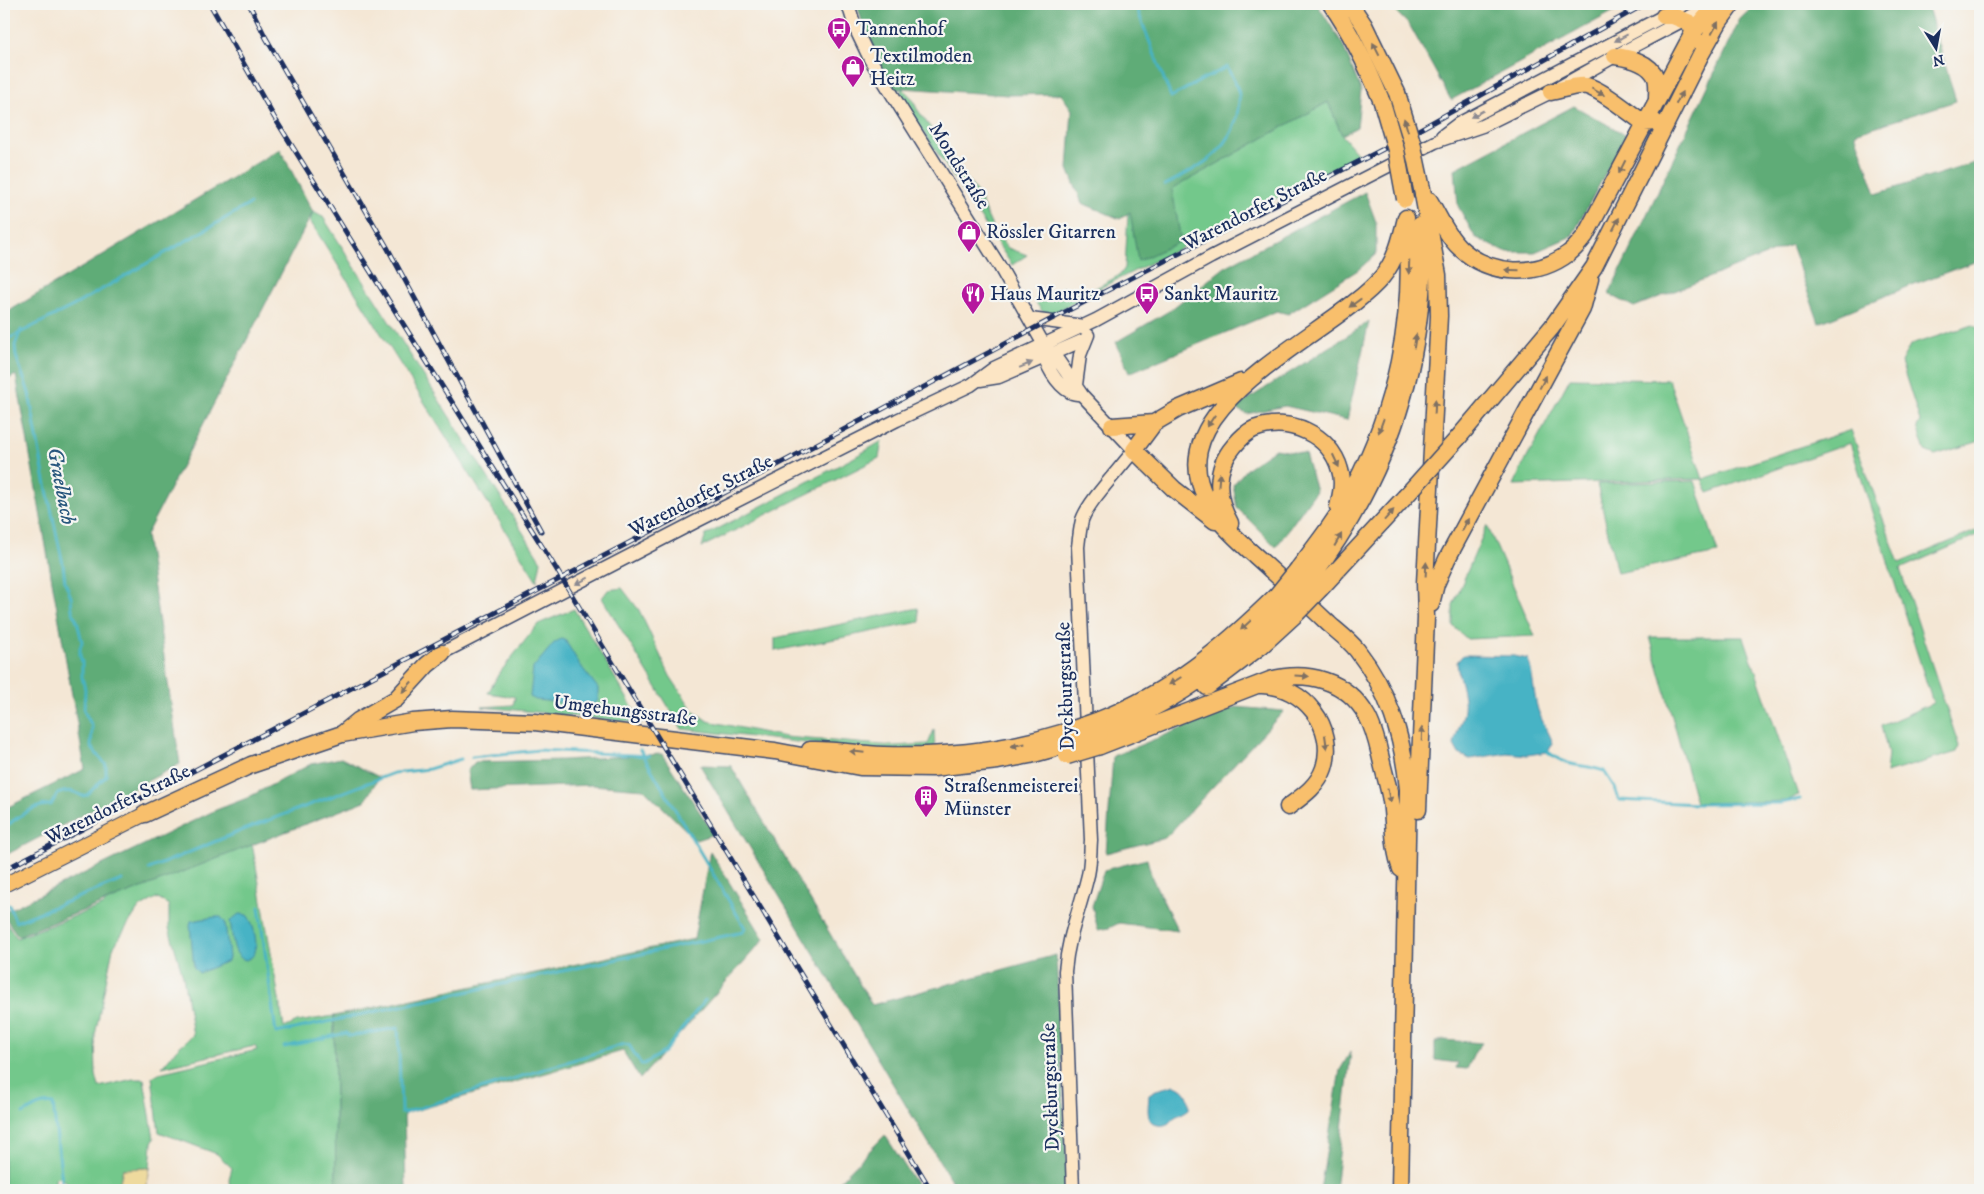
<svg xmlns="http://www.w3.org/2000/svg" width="1984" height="1194" font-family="'IM FELL DW Pica',serif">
	<rect width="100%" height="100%" fill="#f6f6f2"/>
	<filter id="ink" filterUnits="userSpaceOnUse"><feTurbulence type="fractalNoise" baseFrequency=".02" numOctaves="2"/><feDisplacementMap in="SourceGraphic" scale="10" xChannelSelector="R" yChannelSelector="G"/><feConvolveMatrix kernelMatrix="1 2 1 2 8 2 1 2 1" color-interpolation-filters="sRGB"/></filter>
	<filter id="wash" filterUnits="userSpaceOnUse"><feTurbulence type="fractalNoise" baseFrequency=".0096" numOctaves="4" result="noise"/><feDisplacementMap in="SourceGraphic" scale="20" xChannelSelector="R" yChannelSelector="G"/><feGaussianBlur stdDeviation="1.12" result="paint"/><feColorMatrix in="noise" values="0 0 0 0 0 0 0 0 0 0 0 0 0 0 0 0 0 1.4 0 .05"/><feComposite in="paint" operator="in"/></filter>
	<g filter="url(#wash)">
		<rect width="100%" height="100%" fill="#f4e7d5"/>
		<!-- green -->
		<path fill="#73c88b" stroke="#477c74" d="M902,88L912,98L917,109L977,193L994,231L1008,248L1027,255L1012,265L900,97Z
			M1328,102L1342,135L1359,155L1181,248L1096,290L1047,317L1036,303L1062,287L1081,293L1090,291L1120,275L1125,268L1128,214L1130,211Z
			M313,212L323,217L541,561L537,581L310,221Z
			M1973,325L1980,330V441L1935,455L1925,451L1917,427L1920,421L1901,362L1910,345Z
			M1570,378L1669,380L1703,479L1851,430L1899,563L1980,529V534L1900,569L1959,746L1957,752L1886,773L1888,753L1881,726L1933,703L1850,443L1708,493L1702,479L1514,485L1522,467Z
			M882,441L879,458L702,547L706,535L853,458Z
			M1695,481L1718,553L1617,573L1597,484Z
			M1487,525L1535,636L1467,639L1453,626V605Z
			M622,588L639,610L670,676L694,712L708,721L785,737L894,746L928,744L934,730L935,750L893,753L682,729L602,598L608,590Z
			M918,608L920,622L775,651V638Z
			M574,609L642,723C588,719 536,711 482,707L513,705L515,697L488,693L498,675L538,624Z
			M1650,637H1744L1798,795L1787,801L1696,803Z
			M252,843L284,1028L297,1022L334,1016L336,1190H230L229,1179L232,1168L217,1154L159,1132L152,1077L159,1073L257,1050L255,1046L162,1067L177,1049L193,1035L183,976L169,928V905L156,898L138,909L113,948L95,1035L96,1075L99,1087L133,1079H144L154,1139L152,1142L150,1168L123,1169L118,1190H105L98,1186C79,1190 75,1191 61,1177L55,1178L56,1190H4V919L17,938L104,905L106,902Z"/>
		<!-- forest -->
		<path fill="#5eac77" stroke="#3c6e6a" d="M857,4H1317L1342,43L1361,90L1357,127L1342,135L1328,102L1172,189L1181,241L1138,261L1130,212L1120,219L1082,203L1068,169L1072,110L1061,94L1008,95L902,88L896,91L870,50Z
			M1388,4H1627L1451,100L1410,26Z
			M1756,4H1927L1956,101L1855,133L1876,194L1974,163L1980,180V260L1917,283L1819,323L1791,245L1634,307L1609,294L1740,19Z
			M1574,106L1626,135L1572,236L1535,252H1505L1475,237L1458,206L1455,169Z
			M280,149L313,212L146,535L180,764L4,856V809L85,769L16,375L4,381V314Z
			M1365,192L1376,222V254L1358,270L1288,314L1277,311L1129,373L1116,342L1169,311L1225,267Z
			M1369,322L1347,420L1285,406L1247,414L1234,408Z
			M1275,449L1305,454L1316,491L1276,547L1237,508L1233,485L1247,468Z
			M1235,707L1284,711L1165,838L1106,853L1113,756Z
			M662,754L714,834L696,840L644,789L592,785L470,790L467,771L475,762L563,760Z
			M341,758L379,777L365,801L18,936L4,916V912L216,810L247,798L311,764Z
			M700,765L731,766L872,1005L1056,955L1067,1171L1064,1190H957Z
			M710,851L764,939L640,1079L623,1051L404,1114L406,1190H336L334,1016L694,939Z
			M1147,859L1152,878L1178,931L1119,923L1109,928L1098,930L1092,906L1104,870Z
			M1444,1040L1482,1043L1475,1052L1467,1069L1456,1068L1458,1063L1435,1060V1042Z
			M1351,1051L1335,1190H1320L1340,1070Z
			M885,1135L920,1190H831Z"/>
		<!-- sand -->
		<path fill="#eeda9e" stroke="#84847e" d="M150,1168L146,1190H118L123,1169Z"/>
		<!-- water -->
		<path fill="#47b3c5" stroke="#317192" d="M561,639L565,640L580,665L598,688V701L591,705L536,700L530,697L533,668L554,643Z
			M1463,655L1514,656L1528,659C1534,676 1533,693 1538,710C1542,722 1549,732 1553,743L1548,752L1527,755L1507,753L1470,759L1459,754L1454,745C1456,733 1463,720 1464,710C1466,693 1458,679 1457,662Z
			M239,914L247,915C253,921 258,943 255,952C254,956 250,958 246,960C231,957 233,934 230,921Z
			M215,917H221L225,922L229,957L228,961L199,973L194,968L190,925L191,921Z
			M1175,1085C1186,1089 1190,1097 1189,1109C1184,1113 1180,1114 1175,1117C1173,1118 1171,1121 1169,1123C1166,1125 1161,1126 1158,1125C1144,1123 1149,1104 1149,1094L1156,1090Z"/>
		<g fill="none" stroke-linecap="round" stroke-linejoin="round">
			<!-- stream -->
			<path stroke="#47b3c5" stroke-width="3" d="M1135,4L1171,97L1207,77
				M1165,185C1196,169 1230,153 1237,115C1238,108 1240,102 1239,95C1238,85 1231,76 1227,67L1208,77
				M4,341L73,306L250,204
				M1548,752C1570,769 1580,763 1604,771L1615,788L1619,800L1698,804L1781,803L1800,799
				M472,757L539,750L649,756
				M4,828C9,825 12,821 17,818C27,811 40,804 51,805L57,794C67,790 73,790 82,796L87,795L106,776V765L91,747L92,726L84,711L85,689L82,677V662L80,656V648L82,642L77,621L72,610L71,597L65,582L63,564L44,476L29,393L16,356L15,345L21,330
				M149,869L243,830L394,773L429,769L461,759
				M9,905L16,922L18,921L122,880
				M259,907L276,1033
				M276,1033L743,932L745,928L640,750
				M284,1047L346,1033L349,1036L398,1028L401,1108V1113H404L624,1044L629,1045L641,1064H644L664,1052L705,1000
				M4,1112H7
				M23,1114C33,1108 41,1102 53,1104L63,1190H69"/>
		</g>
	</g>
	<g filter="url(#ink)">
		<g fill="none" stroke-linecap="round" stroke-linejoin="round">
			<!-- secondary casing -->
			<g stroke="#3c4b70" stroke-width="15">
				<path id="secondary" d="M848,4L856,30L870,59L1000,267L1044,345L1057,359L1082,395L1134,450C1121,468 1089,500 1082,520C1080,529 1079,538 1078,547L1091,840C1090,853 1091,866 1087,879C1079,912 1068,936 1065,971L1073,1190
					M1442,136L1458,124L1664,16L1684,4
					M1030,319L1084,326
					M1044,350C1044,364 1057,385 1070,392C1073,394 1079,394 1082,395
					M980,380L999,377L1086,339
					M1076,385L1080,355L1088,335
					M442,653L697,521L897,420L971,385L994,368L1096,320L1211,257L1435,142L1482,126L1551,92L1615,56L1714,4"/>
			</g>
			<!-- primary casing -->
			<g stroke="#3c4b70" stroke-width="16">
				<path id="primary" d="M4,885L145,814"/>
			</g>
			<!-- highway casing -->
			<g stroke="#3c4b70" stroke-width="19">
				<path id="highway" d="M1331,4C1352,34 1368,68 1382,102
					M1350,4L1364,25L1397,93
					M1664,16H1673L1690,23L1696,40
					M1615,56C1630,58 1650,62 1656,78C1658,84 1657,93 1657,99
					M1551,92C1562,90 1576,84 1587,86C1602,90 1631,114 1644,123L1655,122
					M1429,200C1439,216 1446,235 1460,248C1490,276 1536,278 1569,253C1575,249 1580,242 1585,236L1693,33L1716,4
					M1112,426L1154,423
					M1458,438L1552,327L1594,267L1701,54L1719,22L1732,4
					M1215,521L1174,489L1134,450L1154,423L1178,409L1241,382
					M1230,523C1216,498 1214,469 1234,446C1239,440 1247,432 1254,429C1289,416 1330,434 1340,470C1344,482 1341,495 1338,507
					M1298,569C1318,543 1339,516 1354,487C1395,409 1415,318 1407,230
					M1310,579C1378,490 1417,391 1422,278C1423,261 1421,243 1420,225
					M1320,589L1405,497
					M1431,604L1436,584L1447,559L1582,309L1590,279
					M1262,685C1304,686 1337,727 1324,768C1318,786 1303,796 1288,807
					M1207,687L1261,646L1297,613
					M1099,720C1171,692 1222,649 1277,595
					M1100,733C1125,722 1150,711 1173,697C1215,672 1252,639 1287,605
					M342,734L358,721L396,699L427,665L442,653
					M1100,746L1270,680C1307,670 1347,680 1367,716C1375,730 1378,747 1382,763C1385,776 1389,788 1391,801C1394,824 1393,847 1401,869
					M810,750C834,749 858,754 883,755C946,757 1005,751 1065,732
					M1418,810L1426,618L1425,583L1439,316L1438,275L1422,189
					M145,814L251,765L342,734L413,722L452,719L535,722L576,727L775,751L860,767L933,768L998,761L1030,755L1066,745
					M1400,1190L1408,789C1403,737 1389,691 1357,650C1349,640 1338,632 1329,624C1310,606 1291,588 1271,570C1252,552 1230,535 1214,514C1211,510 1208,503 1206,498C1156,403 1335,334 1382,277C1396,260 1401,239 1406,218"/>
			</g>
			<!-- secondary -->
			<use href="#secondary" stroke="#fce5c4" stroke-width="12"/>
			<!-- primary -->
			<use href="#primary" stroke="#f8bf6c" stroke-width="14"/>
			<!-- highway -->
			<use href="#highway" stroke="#f8bf6c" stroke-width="16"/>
			<!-- rail casing -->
			<g stroke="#1b2f5e" stroke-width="5">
				<path id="rail" d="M210,4L274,117L555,567L931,1190
					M249,4L266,38L387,247L541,531
					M4,870L768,470L1063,313L1395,143L1645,4"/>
			</g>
			<!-- rail -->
			<use href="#rail" stroke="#f6f6f2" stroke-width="3" stroke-dasharray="9" stroke-linecap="butt"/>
			<!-- highway-bridge casing -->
			<g stroke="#3c4b70" stroke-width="19" stroke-linecap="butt">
				<path id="highway-bridge" d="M1397,93L1412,142L1422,189
					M1382,102L1396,150L1405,199
					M1405,497L1458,438
					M1277,595L1298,569
					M1287,605L1310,579
					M1297,613L1320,589
					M1065,732L1099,720
					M1066,745L1100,733
					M1067,756L1100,746"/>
			</g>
			<!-- highway-bridge -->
			<use href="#highway-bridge" stroke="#f8bf6c" stroke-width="16"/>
		</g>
		<!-- one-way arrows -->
		<defs><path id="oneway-solid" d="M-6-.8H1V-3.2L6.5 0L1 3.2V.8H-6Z" transform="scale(1.25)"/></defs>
		<g fill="#7e7064">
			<use href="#oneway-solid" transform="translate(1715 28) rotate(-61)"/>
			<use href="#oneway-solid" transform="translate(1376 49) rotate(-117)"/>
			<use href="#oneway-solid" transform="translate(1598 92) rotate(28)"/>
			<use href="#oneway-solid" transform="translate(1679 98) rotate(-64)"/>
			<use href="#oneway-solid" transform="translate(1406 125) rotate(-107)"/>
			<use href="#oneway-solid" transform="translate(1622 167) rotate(117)"/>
			<use href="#oneway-solid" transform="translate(1616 224) rotate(-63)"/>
			<use href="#oneway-solid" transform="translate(1409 267) rotate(92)"/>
			<use href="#oneway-solid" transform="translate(1512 270) rotate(-178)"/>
			<use href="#oneway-solid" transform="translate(1355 303) rotate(144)"/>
			<use href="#oneway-solid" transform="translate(1415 341) rotate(-81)"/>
			<use href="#oneway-solid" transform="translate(1543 382) rotate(-62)"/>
			<use href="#oneway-solid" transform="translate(1435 407) rotate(-87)"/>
			<use href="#oneway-solid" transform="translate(1211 421) rotate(123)"/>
			<use href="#oneway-solid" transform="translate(1381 426) rotate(110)"/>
			<use href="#oneway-solid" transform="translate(1336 461) rotate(65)"/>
			<use href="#oneway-solid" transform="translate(1219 480) rotate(-85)"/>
			<use href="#oneway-solid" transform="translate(1389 515) rotate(-48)"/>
			<use href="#oneway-solid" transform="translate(1465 525) rotate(-62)"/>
			<use href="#oneway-solid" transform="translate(1338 540) rotate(-60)"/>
			<use href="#oneway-solid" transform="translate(1426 569) rotate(-87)"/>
			<use href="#oneway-solid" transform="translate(1246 625) rotate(137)"/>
			<use href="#oneway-solid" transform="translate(1302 676) rotate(4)"/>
			<use href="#oneway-solid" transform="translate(1175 681) rotate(148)"/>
			<use href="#oneway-solid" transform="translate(407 687) rotate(133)"/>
			<use href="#oneway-solid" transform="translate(1422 734) rotate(-88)"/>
			<use href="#oneway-solid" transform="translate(1326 742) rotate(82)"/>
			<use href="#oneway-solid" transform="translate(1018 745) rotate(169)"/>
			<use href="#oneway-solid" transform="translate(857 752) rotate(-174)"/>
			<use href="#oneway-solid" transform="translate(1389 796) rotate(78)"/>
		</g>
		<g fill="#8c8a91">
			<use href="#oneway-solid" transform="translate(1621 38) rotate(152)"/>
			<use href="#oneway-solid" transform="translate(1477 114) rotate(152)"/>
			<use href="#oneway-solid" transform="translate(1026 365) rotate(-23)"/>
			<use href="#oneway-solid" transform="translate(582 581) rotate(153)"/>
		</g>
	</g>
	<!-- icons -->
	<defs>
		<g id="bus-pin" transform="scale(1.25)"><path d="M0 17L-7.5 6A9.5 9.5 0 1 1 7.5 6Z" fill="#b5179e" stroke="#f6f6f2"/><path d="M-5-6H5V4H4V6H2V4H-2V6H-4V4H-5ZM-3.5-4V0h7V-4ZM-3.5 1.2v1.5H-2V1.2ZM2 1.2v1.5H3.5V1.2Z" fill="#fff"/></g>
		<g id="shop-pin" transform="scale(1.25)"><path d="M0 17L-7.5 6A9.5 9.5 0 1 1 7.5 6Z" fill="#b5179e" stroke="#f6f6f2"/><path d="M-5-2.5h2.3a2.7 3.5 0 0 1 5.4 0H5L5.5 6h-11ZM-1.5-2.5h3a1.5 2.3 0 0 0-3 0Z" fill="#fff"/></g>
		<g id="restaurant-pin" transform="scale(1.25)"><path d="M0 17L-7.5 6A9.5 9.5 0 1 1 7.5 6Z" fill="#b5179e" stroke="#f6f6f2"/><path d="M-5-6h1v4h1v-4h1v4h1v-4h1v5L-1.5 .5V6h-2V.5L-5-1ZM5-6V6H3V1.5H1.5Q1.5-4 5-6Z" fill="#fff"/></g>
		<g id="building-pin" transform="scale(1.25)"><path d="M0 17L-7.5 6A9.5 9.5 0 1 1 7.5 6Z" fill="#b5179e" stroke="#f6f6f2"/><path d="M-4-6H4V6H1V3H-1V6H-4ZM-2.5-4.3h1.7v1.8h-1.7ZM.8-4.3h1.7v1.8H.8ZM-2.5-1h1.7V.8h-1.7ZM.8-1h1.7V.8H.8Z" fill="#fff"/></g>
	</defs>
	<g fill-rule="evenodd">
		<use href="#bus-pin" x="839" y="29"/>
		<use href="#shop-pin" x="853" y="67"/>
		<use href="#shop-pin" x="969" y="232"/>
		<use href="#restaurant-pin" x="973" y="294"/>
		<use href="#bus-pin" x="1147" y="294"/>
		<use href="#building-pin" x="926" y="797"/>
	</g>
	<g text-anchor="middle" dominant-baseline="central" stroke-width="4.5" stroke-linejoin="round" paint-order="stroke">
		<!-- poi labels -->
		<g font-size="20" fill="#1b2f5e" stroke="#f6f6f2" text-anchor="start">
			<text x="856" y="29">Tannenhof</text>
			<text x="870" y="56">Textilmoden<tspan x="870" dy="23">Heitz</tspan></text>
			<text x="986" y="232">Rössler Gitarren</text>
			<text x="990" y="294">Haus Mauritz</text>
			<text x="1164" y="294">Sankt Mauritz</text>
			<text x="944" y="786">Straßenmeisterei<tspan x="944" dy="23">Münster</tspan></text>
		</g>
		<!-- street labels -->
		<g font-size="20" fill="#1b2f5e" stroke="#f6f6f2">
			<text transform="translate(959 166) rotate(58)">Mondstraße</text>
			<text transform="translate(1255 210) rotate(-27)">Warendorfer Straße</text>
			<text transform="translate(701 496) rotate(-27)">Warendorfer Straße</text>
			<text transform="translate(1066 686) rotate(-92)">Dyckburgstraße</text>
			<text transform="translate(625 711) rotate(7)">Umgehungsstraße</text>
			<text transform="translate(118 805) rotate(-26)">Warendorfer Straße</text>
			<text transform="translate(1051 1087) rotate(-92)">Dyckburgstraße</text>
		</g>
		<!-- water labels -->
		<g font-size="21" font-style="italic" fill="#28577d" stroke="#f6f6f2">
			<text transform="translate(61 486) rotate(79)">Graelbach</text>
		</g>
	</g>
	<!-- margin -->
	<rect width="1984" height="1194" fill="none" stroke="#f6f6f2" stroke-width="20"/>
	<!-- north arrow -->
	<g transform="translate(1936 48) rotate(169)" stroke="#f6f6f2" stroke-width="4" paint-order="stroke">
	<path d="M0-4L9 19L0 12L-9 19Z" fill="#1b2f5e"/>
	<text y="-8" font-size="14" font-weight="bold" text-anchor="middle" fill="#1b2f5e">N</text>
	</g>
</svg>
